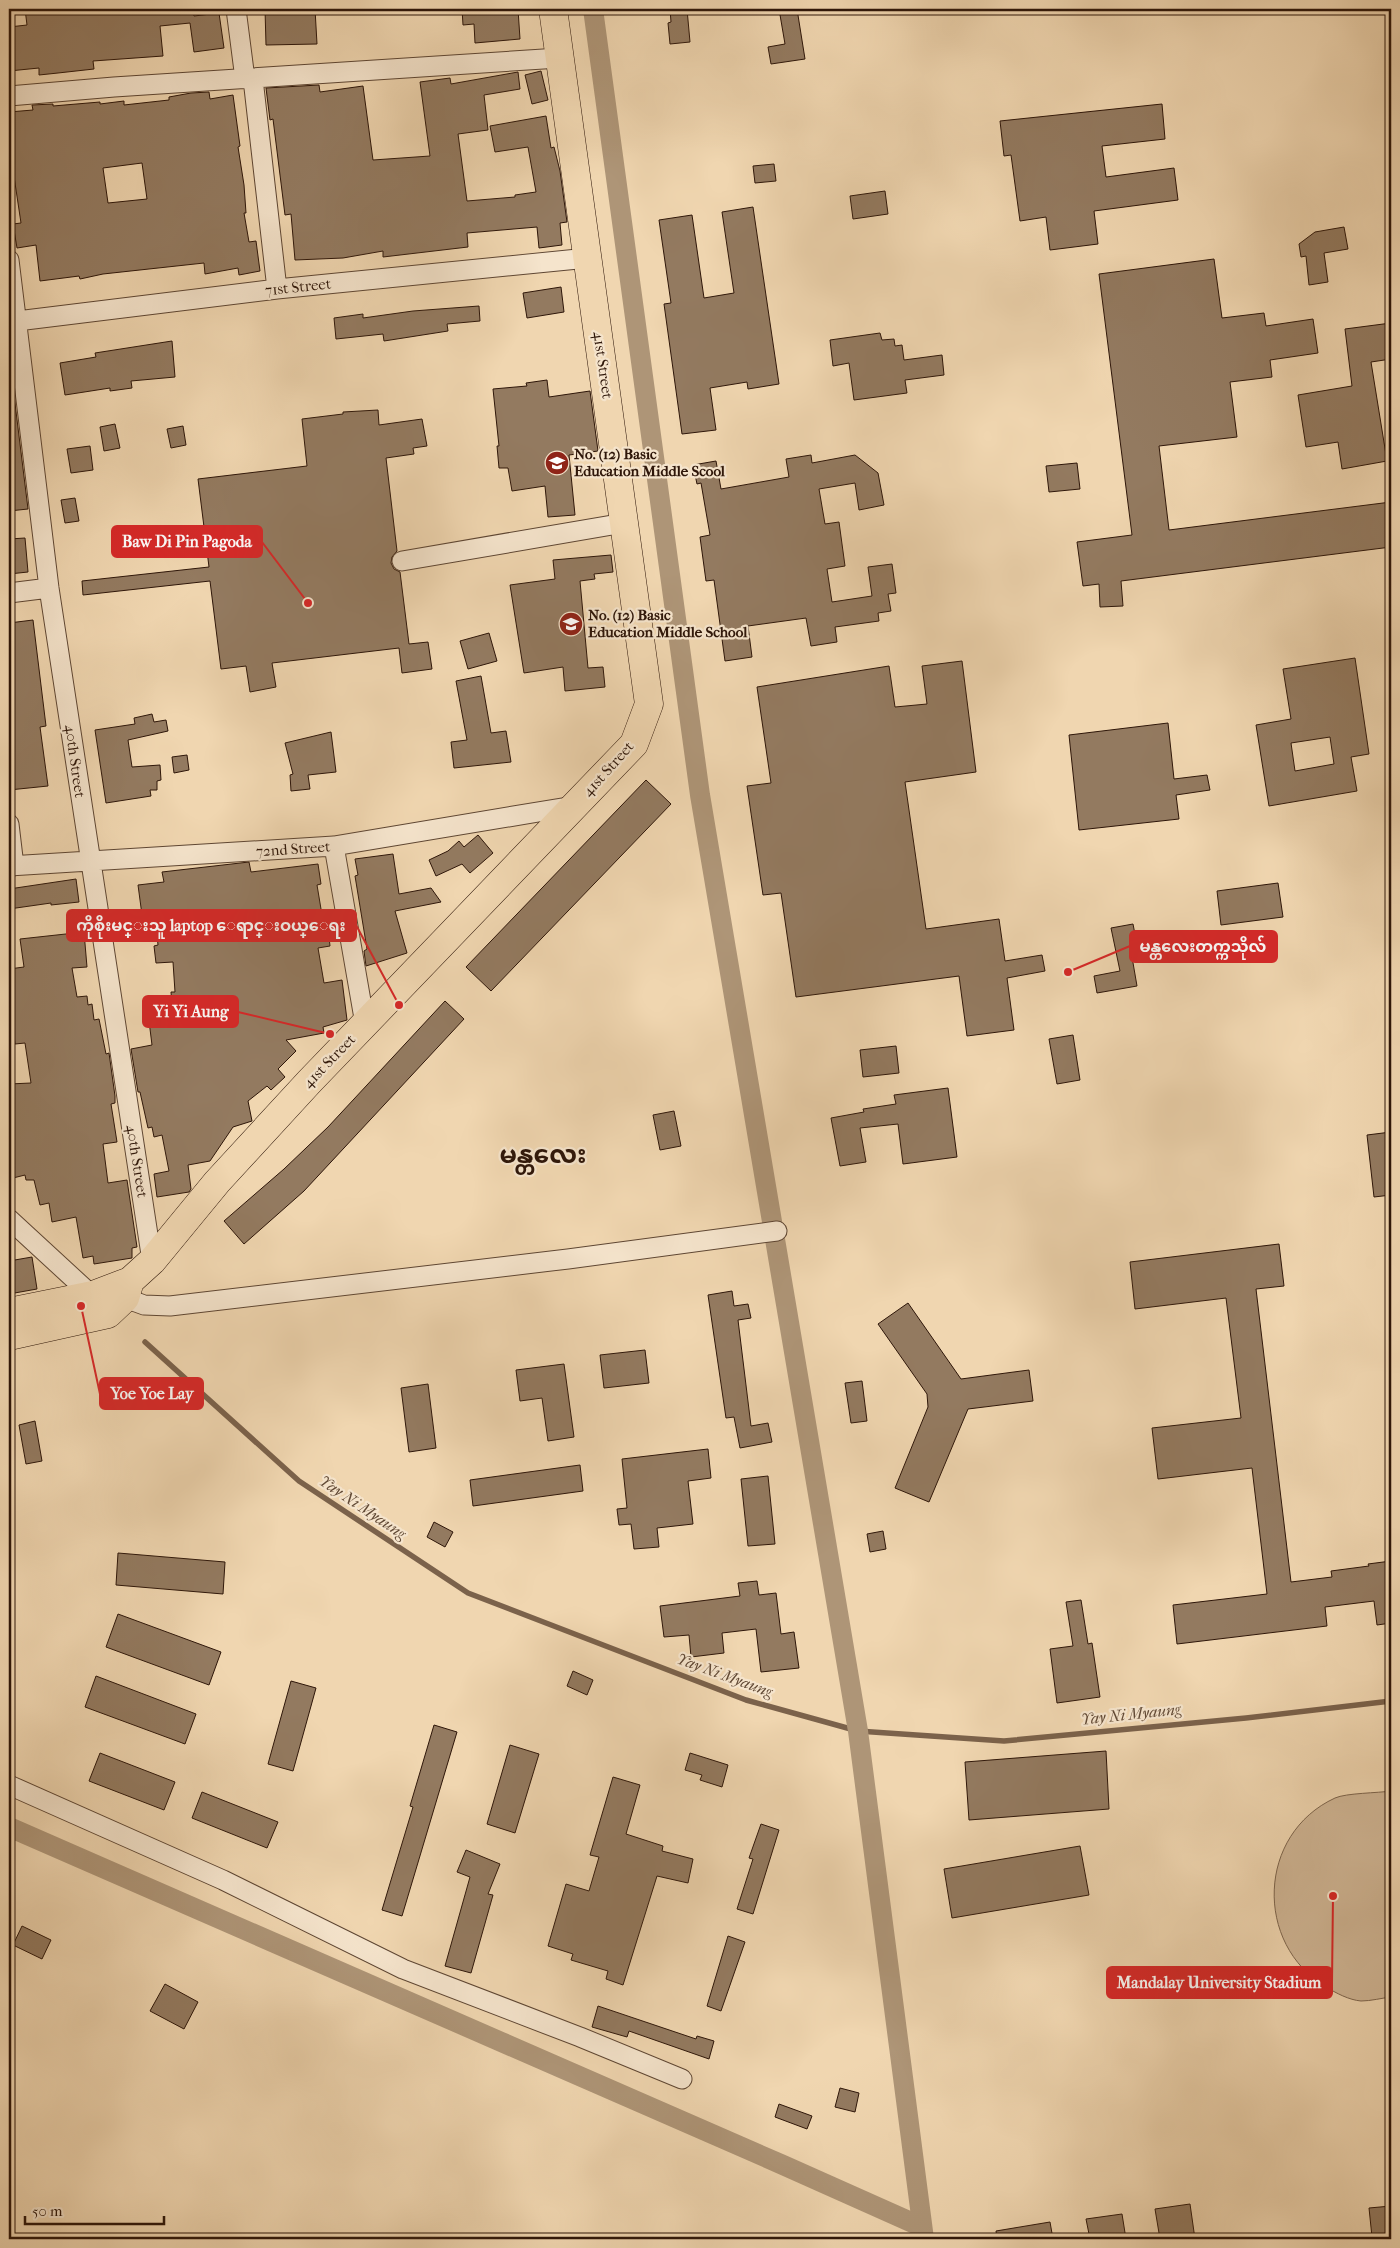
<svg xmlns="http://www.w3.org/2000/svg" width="1400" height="2248" font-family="'IM FELL French Canon','Noto Sans Myanmar',serif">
	<rect width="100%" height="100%" fill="#f0d6b0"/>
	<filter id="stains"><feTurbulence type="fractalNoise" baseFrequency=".004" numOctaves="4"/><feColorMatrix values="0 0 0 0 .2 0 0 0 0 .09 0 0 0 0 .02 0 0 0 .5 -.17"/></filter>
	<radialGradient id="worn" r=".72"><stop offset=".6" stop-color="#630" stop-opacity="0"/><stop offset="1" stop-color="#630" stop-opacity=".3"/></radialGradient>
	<!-- park -->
	<path fill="#cfb594" stroke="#7e664e" d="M1391,1791V1997C1382,1998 1371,2001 1361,2001C1349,2000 1336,1993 1326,1987C1254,1944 1257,1834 1335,1798C1346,1793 1378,1793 1391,1791Z"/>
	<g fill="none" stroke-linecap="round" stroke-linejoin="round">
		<!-- stream -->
		<path stroke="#7b624b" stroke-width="5.5" d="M145,1342L299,1481L468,1593L746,1700L858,1731L1004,1741L1246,1718L1391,1701"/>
		<!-- canal -->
		<path stroke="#ae9577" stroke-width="20" d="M593,9L700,795L858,1731L924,2239
			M9,1827L783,2165L922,2227"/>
	</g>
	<!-- building -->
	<path fill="#937a60" stroke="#2e1609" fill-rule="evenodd" d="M25,9H193L194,16L219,13L224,48L194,52L190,23L160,26L163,56L93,61L94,69L58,73L39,75V68L9,71V27L27,25Z
		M265,9H315L317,44L266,45Z
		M462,9H518L520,39L475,43L474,24L463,25Z
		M670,9H687L690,42L670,44L668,23L671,22Z
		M779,9H797L805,59L771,64L768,47L785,44Z
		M541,71L548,100L532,104L525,75Z
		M518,72L520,89L484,95L488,130L458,134L467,201L515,197V195L536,192L528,147L495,152L490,126L546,116L551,148L554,147L560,171L567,222L560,223L562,245L539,248L537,227L467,233L468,247L383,257V251L343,258L295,260L291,214L285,215L273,119L270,120L266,88L319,85L320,92L363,86L373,160L430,156L420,82L450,78L451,84Z
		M209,92L210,99L233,95L240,146L238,147L244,185L246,213H244L249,242L256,241L260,271L239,275L238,268L205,274L204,263L103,274L80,279L79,276L40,281L36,245L17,248L13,224L21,223L12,163L10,164L9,155V112L33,110L32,105L53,104V106L100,102V104L124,101V105L169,100V97L191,93ZM142,163L147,199L108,203L103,168Z
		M1162,104L1165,139L1102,146L1106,177L1174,168L1178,200L1094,211L1098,244L1050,250L1046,217L1020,221L1011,155L1004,156L1000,121Z
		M774,164L776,181L755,183L753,166Z
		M885,191L888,214L853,219L850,196Z
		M753,207L779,384L748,389L747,382L710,388L716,430L682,434L664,304L671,303L659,220L692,215L704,298L734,293L722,212Z
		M1344,227L1348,249L1324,253L1328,282L1309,285L1306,256L1301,257L1299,244L1315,232Z
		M1214,259L1222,318L1264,313L1266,326L1313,319L1318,353L1270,360L1272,377L1230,382L1237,437L1159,446L1169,530L1391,502V547L1121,581L1123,606L1100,607L1099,584L1083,586L1077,542L1132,535L1099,274Z
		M561,287L564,312L527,318L523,293Z
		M479,306L480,321L447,324L448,331L384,341L383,334L336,339L334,318L363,314V318L413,311Z
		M1391,323V359L1371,362L1387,461L1342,469L1338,442L1306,447L1298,395L1352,386L1345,329Z
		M880,333L882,340L894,339L895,346L902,345L904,360L942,355L944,375L905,380L907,393L854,400L849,363L833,366L830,340Z
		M172,341L175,377L131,381L132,388L110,391V388L65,395L60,363L96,357L95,353Z
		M9,379H12L28,509L9,511Z
		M547,380L549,397L590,391L598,451L569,455L575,515L548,517L545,486L512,491L508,468H499L497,446H499L493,389L527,386L526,383Z
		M378,410L379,425L422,419L427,446L413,448L414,454L386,458L397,551L392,557L391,563L394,569L400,572L409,644L428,642L432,669L402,673L399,648L272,663L276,687L250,692L246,666L221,669L210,581L83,595L82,581L209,567L198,479L307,466L302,419L343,414V412Z
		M115,424L120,448L104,451L100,427Z
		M183,426L186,445L171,448L167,429Z
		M90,446L93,470L71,473L67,449Z
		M811,455L812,463L855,455L878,473L884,505L859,510L855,483L819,489L825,524L839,522L845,566L827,569L832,602L872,596L868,567L892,564L896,593L888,594L891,611L878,613L879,621L835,627L837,642L811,646L806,618L748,626L752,657L725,661L714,580L706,581L700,537L710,535L701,483L697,484L693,465L716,461L721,489L789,477L786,459Z
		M1077,463L1080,489L1049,492L1046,466Z
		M75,498L79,521L65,523L61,500Z
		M25,538L28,572L9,574V539Z
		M611,555L613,572L594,574L595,579L580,581L588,668L603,667L605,687L565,691L563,667L524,673L510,585L555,579L553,560Z
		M33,620L46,726L40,727L48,786L9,790V623Z
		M489,633L497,661L468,669L460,641Z
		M1355,658L1369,754L1351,757L1357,791L1269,806L1256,725L1291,719L1283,669ZM1330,737L1334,764L1295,771L1291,743Z
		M962,661L976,772L905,782L926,929L999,919L1005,961L1042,955L1045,971L1007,978L1014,1030L967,1036L959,976L796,997L781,893L763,895L747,786L771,783L757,687L889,666L895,707L927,704L922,666Z
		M481,676L491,733L506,731L511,762L454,768L451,742L467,740L456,681Z
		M152,714L154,722L166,720L168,731L128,740L132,767L160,765L161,780L157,781V790H150L151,796L106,803L95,730L135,724L134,718Z
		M1168,723L1174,779L1207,775L1210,790L1176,795L1179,819L1079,830L1069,735Z
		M331,732L336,772L308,775L310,789L291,791L290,775L293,774L285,743Z
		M187,755L189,770L174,773L172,757Z
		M646,780L671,804L491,991L466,967Z
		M478,835L493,853L470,873L462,864L436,876L429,860L448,851L459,841L464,847Z
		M393,854L399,894L431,888L441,902L395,911L407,953L366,966L364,951L367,949L355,876L358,875L355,859Z
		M249,862L251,872L318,864L321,884L317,885L322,915L333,914L336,936L329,937L330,946L318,948L324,983L342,980L347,1020L323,1027L324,1033L286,1040L296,1051L278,1069L285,1077L271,1090L267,1086L248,1101L252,1121L233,1127L210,1161L188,1165L191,1189L189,1192L157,1197L154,1174L169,1171L162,1135L154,1137L152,1127L148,1128L140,1092H138L131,1049L152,1045L149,1021L173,1018L171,992H175L173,962L156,963L154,946L158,945L155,914L142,915L138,885L164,882L162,872Z
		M76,879L79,902L51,905V903L9,909V889Z
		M1278,883L1283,917L1221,925L1217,891Z
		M1133,924L1139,955L1132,957L1137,986L1097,993L1094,976L1120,971L1111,928Z
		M84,932L87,967L72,968L77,997L87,996L88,1005L92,1004L94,1020L99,1019L106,1054L109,1053L115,1096V1103L111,1104L117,1142L103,1144L108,1183L127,1180L137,1247L132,1248V1258L94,1264L93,1256L83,1258L76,1217L52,1222L49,1203L40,1205L34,1180H26L25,1175L9,1179V1084L31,1083L25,1043L15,1044L12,1020L9,1021V969L24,967L20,939Z
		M445,1001L464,1019L304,1191L244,1244L224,1221L284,1169L328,1127Z
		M1073,1035L1080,1080L1057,1084L1049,1039Z
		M896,1046L899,1073L863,1077L860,1050Z
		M948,1088L957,1157L903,1164L898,1124L860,1128L866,1162L840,1166L831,1118L864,1112L863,1109L896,1104L894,1095Z
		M674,1111L681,1146L660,1150L653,1115Z
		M1391,1132V1195L1374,1197L1367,1135Z
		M1279,1244L1284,1286L1256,1289L1291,1582L1332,1577L1331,1571L1369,1566L1368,1564L1391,1561V1623L1377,1625L1374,1601L1325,1607L1327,1626L1177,1644L1173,1605L1267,1594L1252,1468L1158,1479L1152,1428L1241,1418L1226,1298L1135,1309L1130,1262Z
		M32,1257L37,1289L9,1294V1261Z
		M732,1291L734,1306L748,1304L751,1318L738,1320L751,1426L768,1423L772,1442L740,1448L734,1417L726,1418L708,1295Z
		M908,1303L961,1379L1029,1370L1033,1401L968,1409L929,1502L895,1488L928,1407L927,1394L878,1324Z
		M645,1350L649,1383L604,1388L600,1355Z
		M564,1364L574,1437L548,1441L542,1398L520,1401L516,1370Z
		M862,1381L867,1421L851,1423L845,1383Z
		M428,1384L436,1448L409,1452L401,1388Z
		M35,1421L42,1461L26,1464L19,1425Z
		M708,1449L711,1478L688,1481L693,1524L657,1528L659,1547L634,1549L631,1524L619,1525L617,1509L627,1508L622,1459Z
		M580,1465L583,1491L473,1506L470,1480Z
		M768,1476L775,1544L748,1546L741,1479Z
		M434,1522L453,1532L445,1547L427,1537Z
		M883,1531L886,1549L870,1552L867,1534Z
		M118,1553L225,1562L223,1594L116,1585Z
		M757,1581L759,1595L776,1593L781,1634L794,1632L799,1668L761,1672L756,1629L722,1633L724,1653L691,1657L689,1635L664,1637L660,1606L740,1596L738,1583Z
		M1081,1600L1088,1644L1092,1643L1100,1697L1057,1703L1050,1649L1073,1646L1066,1602Z
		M118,1614L221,1652L209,1685L106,1647Z
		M573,1671L593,1680L587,1695L567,1686Z
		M96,1676L196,1714L185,1744L85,1707Z
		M291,1681L316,1688L293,1771L268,1764Z
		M434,1725L457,1732L402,1916L382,1910L413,1807L410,1806Z
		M510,1745L539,1754L515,1833L487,1824Z
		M1106,1751L1109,1809L969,1820L965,1762Z
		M100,1753L175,1782L164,1810L89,1781Z
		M690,1753L728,1765L722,1787L700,1780L702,1775L685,1770Z
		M613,1777L640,1785L626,1834L663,1846L662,1851L693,1859L688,1883L657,1876L623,1985L606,1979L608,1971L571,1960L573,1954L548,1946L566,1884L589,1891L599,1857L590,1855Z
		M202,1792L278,1822L267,1848L192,1818Z
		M761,1824L779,1830L753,1914L737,1909L753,1859L749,1858Z
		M1080,1846L1089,1895L952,1918L944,1869Z
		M466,1850L500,1864L488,1894L493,1895L471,1973L445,1966L470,1877L457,1872Z
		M22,1926L51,1940L42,1959L13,1945Z
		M728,1936L745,1942L721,2011L707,2006Z
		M165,1984L198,2002L184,2029L150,2011Z
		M598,2006L696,2039L697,2036L714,2041L709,2059L629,2031L627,2037L592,2027Z
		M840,2088L859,2093L855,2112L835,2107Z
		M779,2104L812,2116L807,2129L775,2117Z
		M1190,2204L1195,2239H1160L1155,2209Z
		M1391,2206V2235L1372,2237L1369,2208Z
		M1122,2214L1126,2239H1090L1086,2219Z
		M1050,2222L1053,2239H997L996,2231Z"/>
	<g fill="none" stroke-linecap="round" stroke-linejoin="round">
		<!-- street casing -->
		<g stroke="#5e4633" stroke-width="21">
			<path id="street" d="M236,9L245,79
				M253,79L277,289
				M9,96L114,87L559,58
				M9,260L49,588L152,1261
				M9,322L277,289L588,258
				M402,561L624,523
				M9,593L49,588
				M9,824L14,866
				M334,846L365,1024
				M9,866L334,846L574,806
				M9,1219L98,1301
				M125,1298L144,1305L170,1306L568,1259L777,1231
				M9,1785L223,1880L403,1969L580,2037L682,2079"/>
		</g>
		<!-- primary casing -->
		<g stroke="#2e1609" stroke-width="29">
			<path id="primary" d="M9,1312L93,1295L130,1281
				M9,1336L108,1314L125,1298L130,1281L152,1261L217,1182L309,1082L634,744L649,704L553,9"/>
		</g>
		<!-- street -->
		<use href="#street" stroke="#f5e4cc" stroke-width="19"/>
		<!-- primary -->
		<use href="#primary" stroke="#f0d6b0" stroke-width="28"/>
	</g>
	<!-- icons -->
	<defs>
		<g id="school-disc" transform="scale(1.25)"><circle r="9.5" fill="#8f2418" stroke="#f5e4cc"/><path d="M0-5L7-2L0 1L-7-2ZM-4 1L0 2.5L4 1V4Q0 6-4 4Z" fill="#fff"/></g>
	</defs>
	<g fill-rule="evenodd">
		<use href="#school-disc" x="557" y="463"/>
		<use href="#school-disc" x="571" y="624"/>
	</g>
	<g text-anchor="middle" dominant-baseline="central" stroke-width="4.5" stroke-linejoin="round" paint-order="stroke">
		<!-- street labels -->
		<g font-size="15" fill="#2e1609" stroke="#f5e4cc">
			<text transform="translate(298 287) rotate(-6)">71st Street</text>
			<text transform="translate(603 365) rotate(82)">41st Street</text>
			<text transform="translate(75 761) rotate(82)">40th Street</text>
			<text transform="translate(608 769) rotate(-48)">41st Street</text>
			<text transform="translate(293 849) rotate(-4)">72nd Street</text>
			<text transform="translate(329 1061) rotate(-46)">41st Street</text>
			<text transform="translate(137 1161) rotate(81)">40th Street</text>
		</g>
		<!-- poi labels -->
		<g font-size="15" font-weight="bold" fill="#2e1609" stroke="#f5e4cc" text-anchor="start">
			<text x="574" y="454">No. (12) Basic<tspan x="574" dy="17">Education Middle Scool</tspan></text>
			<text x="588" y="615">No. (12) Basic<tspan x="588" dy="17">Education Middle School</tspan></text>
		</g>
		<!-- water labels -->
		<g font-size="16" font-style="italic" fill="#614935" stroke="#f5e4cc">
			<text transform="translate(363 1507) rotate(34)">Yay Ni Myaung</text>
			<text transform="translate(725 1675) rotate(20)">Yay Ni Myaung</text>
			<text transform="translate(1131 1714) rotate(-6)">Yay Ni Myaung</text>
		</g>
		<!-- town labels -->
		<g font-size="25" font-weight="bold" fill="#2e1609" stroke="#f5e4cc">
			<text x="543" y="1154">မန္တလေး</text>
		</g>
	</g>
	<!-- callouts -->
	<path fill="none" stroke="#d62828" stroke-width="2" d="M308 603L262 542M399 1005L356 925M1068 972L1130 946M330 1034L238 1012M81 1306L100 1394M1333 1896L1332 1982"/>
	<g fill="#d62828" stroke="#f5e4cc" stroke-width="2">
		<circle cx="308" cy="603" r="5"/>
		<circle cx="399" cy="1005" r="5"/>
		<circle cx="1068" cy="972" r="5"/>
		<circle cx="330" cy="1034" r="5"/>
		<circle cx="81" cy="1306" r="5"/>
		<circle cx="1333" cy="1896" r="5"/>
	</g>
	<g fill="#d62828" stroke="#d62828" stroke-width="2">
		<rect x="112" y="526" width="150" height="31" rx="5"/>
		<rect x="67" y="910" width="289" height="31" rx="5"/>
		<rect x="1130" y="931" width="147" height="31" rx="5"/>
		<rect x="143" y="996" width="95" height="31" rx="5"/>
		<rect x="100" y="1378" width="103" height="31" rx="5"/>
		<rect x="1107" y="1967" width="225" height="31" rx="5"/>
	</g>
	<g font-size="16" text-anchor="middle" font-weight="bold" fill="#fff">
		<text x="187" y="547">Baw Di Pin Pagoda</text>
		<text x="211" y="931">ကိုစိုးမင္းသူ laptop ေရာင္းဝယ္ေရး</text>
		<text x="1203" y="952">မန္တလေးတက္ကသိုလ်</text>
		<text x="191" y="1017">Yi Yi Aung</text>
		<text x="152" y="1399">Yoe Yoe Lay</text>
		<text x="1219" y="1988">Mandalay University Stadium</text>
	</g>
	<!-- margin -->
	<rect width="1400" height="2248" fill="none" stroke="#f0d6b0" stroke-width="30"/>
	<rect x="10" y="10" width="1380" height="2228" fill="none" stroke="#2e1609" stroke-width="2.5"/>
	<rect x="15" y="15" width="1370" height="2218" fill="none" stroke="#2e1609"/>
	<!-- scale -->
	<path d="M25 2216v8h139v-8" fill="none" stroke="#2e1609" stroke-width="2.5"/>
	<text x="32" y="2216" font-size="15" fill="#2e1609" stroke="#f5e4cc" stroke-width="4" paint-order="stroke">50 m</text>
	<rect width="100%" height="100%" filter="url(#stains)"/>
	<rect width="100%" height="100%" fill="url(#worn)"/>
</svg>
